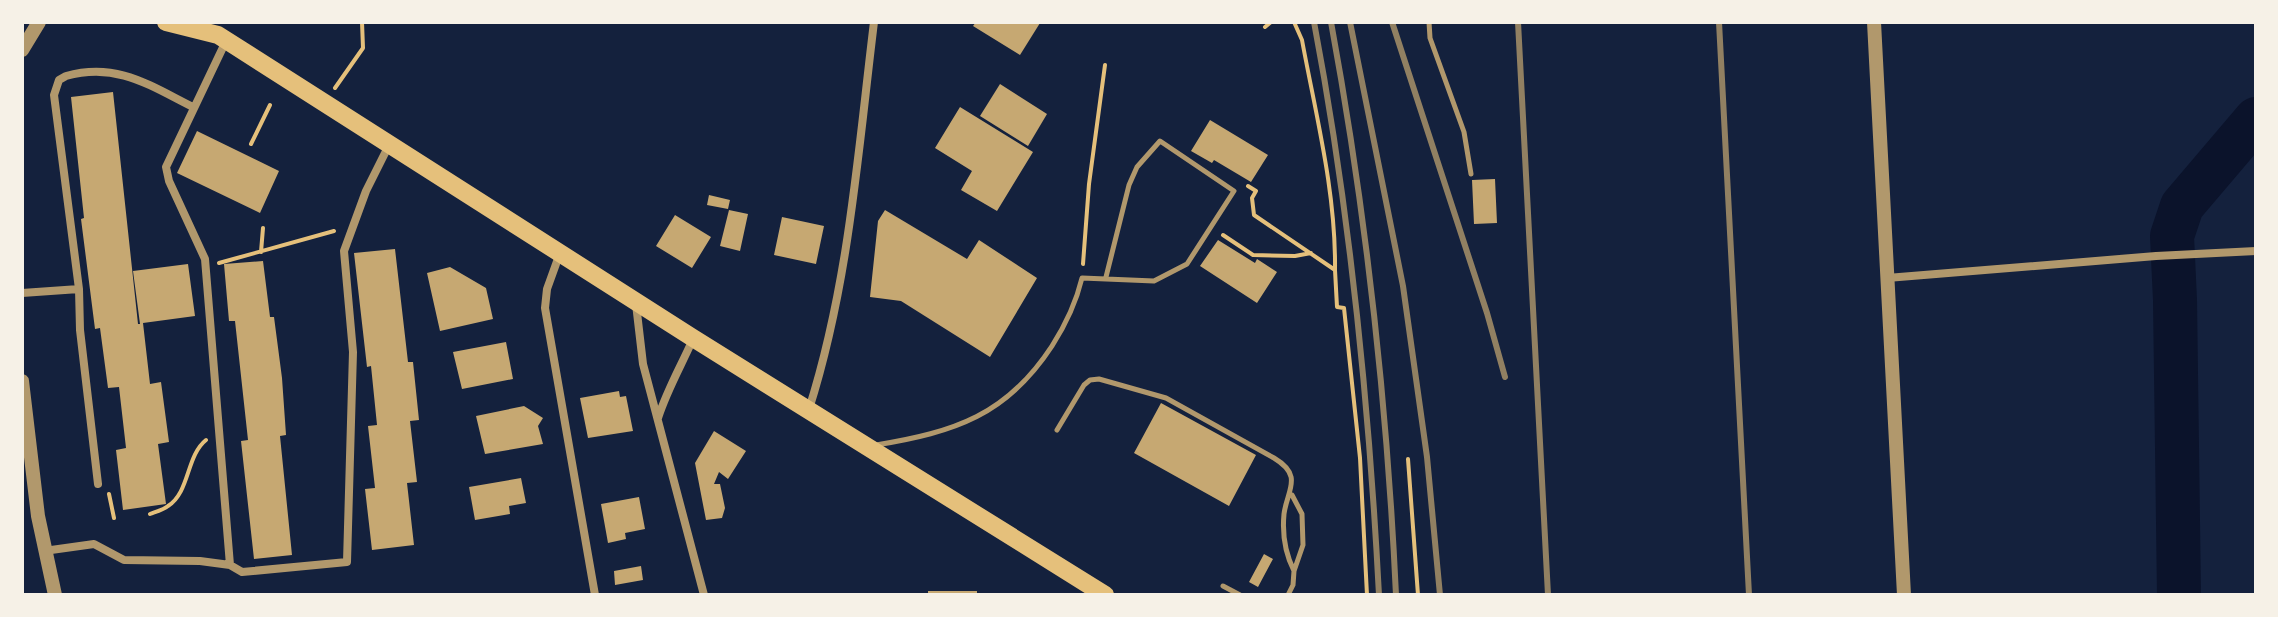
<svg xmlns="http://www.w3.org/2000/svg" width="2278" height="617" font-family="Signika,sans-serif">
	<rect width="100%" height="100%" fill="#14213d"/>
	<g fill="none" stroke-linecap="round" stroke-linejoin="round">
		<!-- river -->
		<path stroke="#0b132b" stroke-width="44" d="M2179,595L2175,300L2172,236L2182,206L2256,119"/>
	</g>
	<!-- building -->
	<path fill="#c6a872" d="M976,22H1038L1040,23L1020,55L973,26Z
		M1000,84L1047,114L1028,146L980,116Z
		M113,92L138,324H140L133,271L188,264L195,316L143,323L150,384L161,382L169,442L158,444L166,504L123,510L116,450L126,448L119,387L108,388L100,328L95,329L81,219L84,218L71,97Z
		M960,107L1033,152L997,211L961,190L972,171L935,148Z
		M1210,120L1268,155L1251,182L1214,160L1212,163L1191,151Z
		M197,131L279,171L260,213L177,173Z
		M1495,179L1497,223L1474,224L1472,180Z
		M709,195L730,200L728,209L707,205Z
		M729,210L748,214L740,251L720,246Z
		M885,210L967,259L979,240L1037,278L990,357L901,301L870,297L878,221Z
		M675,215L711,237L692,268L656,246Z
		M782,217L824,226L816,264L774,255Z
		M1218,240L1255,263L1257,259L1277,272L1257,303L1200,266Z
		M395,249L408,362H413L419,420L410,421L417,482L407,483L414,545L372,550L365,489L375,488L368,426L377,425L371,366L367,367L354,253Z
		M263,261L270,317H274L282,378L286,435L280,436L292,555L254,559L241,441L248,440L235,321H229L224,264Z
		M450,267L486,288L493,319L440,331L427,273Z
		M506,342L513,379L462,389L453,352Z
		M619,391L620,397L626,396L633,431L588,438L580,398Z
		M1161,403L1256,455L1229,506L1134,453Z
		M524,406L543,418L538,426L543,444L485,454L476,416Z
		M714,431L746,451L728,479L719,472L714,484H720L725,508L722,518L706,520L695,463Z
		M521,478L526,503L509,506L510,514L475,520L469,487Z
		M639,497L645,529L625,533L626,539L608,543L601,504Z
		M1264,554L1273,559L1258,587L1249,582Z
		M641,566L643,580L615,585L614,571Z
		M928,591H977V595H928Z"/>
	<g fill="none" stroke-linecap="round" stroke-linejoin="round">
		<!-- path -->
		<path stroke="#e5c07b" stroke-width="4" d="M1294,22L1302,40C1316,116 1336,192 1335,270
			M1265,27L1271,22
			M335,88L363,48L362,22
			M251,144L270,105
			M1248,186L1256,191L1252,198L1254,215L1335,270L1337,307L1344,308L1360,458L1367,595
			M1223,235L1253,255L1295,256L1311,253
			M261,252L263,228
			M219,263L334,231
			M1083,264L1089,184L1105,65
			M1408,459L1418,595
			M109,494L114,518
			M150,514C155,512 163,510 168,506C190,492 186,456 206,440"/>
		<!-- service -->
		<path stroke="#b1986c" stroke-width="5" d="M1429,22L1430,38L1464,132L1471,174
			M1057,430L1084,385L1090,380L1099,379L1166,398L1274,458C1304,476 1287,490 1284,514C1282,535 1285,553 1294,571
			M876,445C955,432 1007,415 1052,346C1066,324 1076,303 1082,278L1154,281L1187,264L1234,191L1160,141L1137,167L1129,185L1106,277
			M1223,586L1240,595
			M1288,595L1293,585L1294,571L1303,545L1302,514L1292,495"/>
		<!-- minor -->
		<path stroke="#b1986c" stroke-width="8" d="M226,41L166,167L169,181L205,259L230,565
			M560,253L547,289L545,308L595,595
			M1887,278L2156,256L2256,251
			M22,293L79,289
			M636,304L643,364L704,595
			M809,409C849,283 858,152 874,22
			M658,418C667,390 681,366 693,339
			M98,484L80,330L79,289L54,95L59,80L66,76C117,62 149,85 193,107
			M44,551L94,544L124,560L200,561L230,565L242,572L347,562L353,352L344,251L366,191L389,145"/>
		<!-- tertiary -->
		<path stroke="#b1986c" stroke-width="14" d="M1874,22L1904,595
			M22,50L39,22
			M22,381L38,516L55,595"/>
		<!-- primary -->
		<path stroke="#e5c07b" stroke-width="18" d="M166,22L218,35L693,338L1105,595"/>
		<!-- rail -->
		<path stroke="#918062" stroke-width="6" d="M1314,22C1350,211 1369,403 1379,595
			M1331,22C1366,212 1387,402 1396,595
			M1350,22L1403,286L1427,457L1440,595
			M1392,22L1487,313L1505,377
			M1518,22L1548,595
			M1719,22L1749,595"/>
	</g>
	<!-- border -->
	<rect width="2278" height="617" fill="none" stroke="#f6f1e7" stroke-width="48"/>
</svg>
